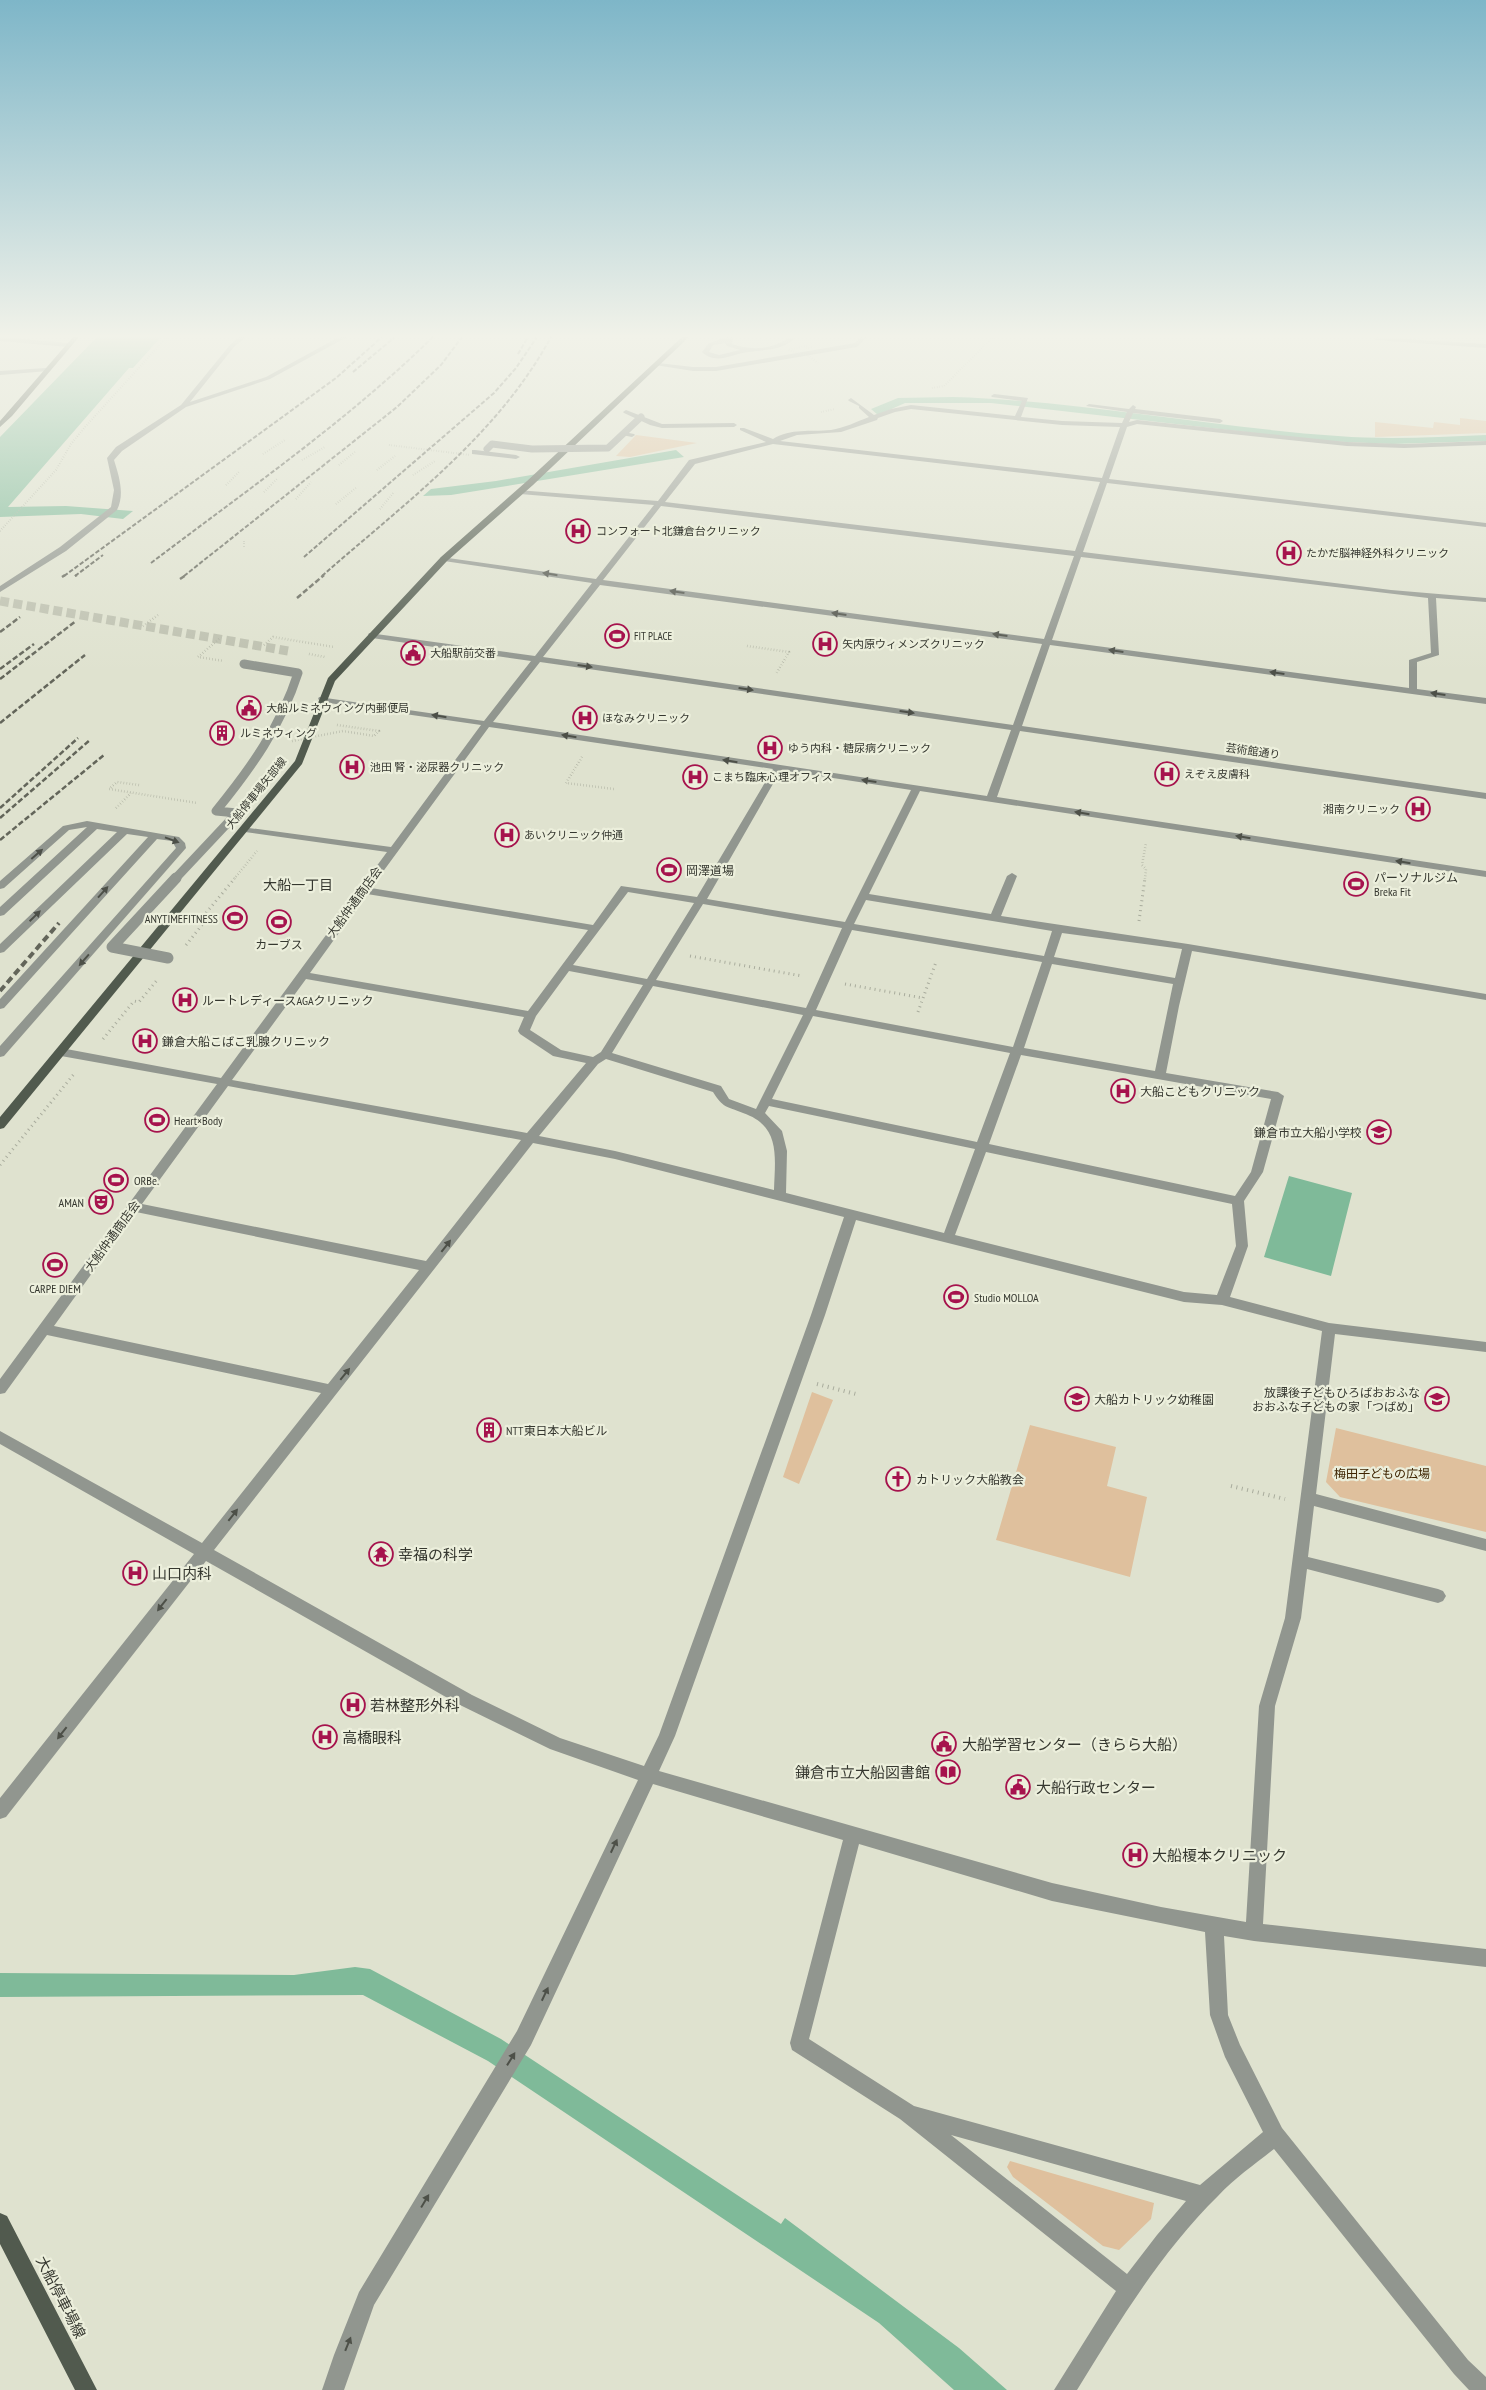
<svg xmlns="http://www.w3.org/2000/svg" width="1486" height="2390" font-family="'PT Sans Narrow','Noto Sans JP',sans-serif">
	<rect width="100%" height="100%" fill="#dfe2cf"/>
	<!-- green -->
	<path fill="#dfc09d" d="M1460,418L1486,421V433L1375,437V422L1433,428L1434,422L1460,425Z
		M636,435L697,443L630,457L616,456Z
		M812,1392L833,1400L799,1484L783,1477Z
		M1030,1425L1116,1447L1107,1486L1147,1497L1130,1577L996,1540Z
		M1336,1428L1486,1466V1532L1340,1497L1326,1482Z
		M1010,2161L1154,2203L1151,2219L1119,2250L1103,2246L1013,2177L1007,2167Z"/>
	<!-- water -->
	<path fill="#7fba99" d="M97,337H161L133,368H129L8,507L66,506L133,511L123,519L81,514L0,517V437Z
		M953,397C1082,401 1209,427 1338,436C1387,440 1437,437 1486,435V441L1392,444L1324,441L991,403H905L878,415L871,409L898,398Z
		M676,450L684,457L451,495L423,496L431,489L496,481Z
		M1289,1176L1352,1193L1331,1276L1264,1257Z
		M355,1967L370,1969L501,2039L781,2224L785,2218L959,2348L1007,2390H954L879,2323L488,2061L363,1995L0,1997V1973L294,1975Z"/>
	<g fill="none" stroke-linecap="round" stroke-linejoin="round">
		<!-- minor-tunnel -->
		<path stroke="#bdc0af" stroke-width="9" stroke-dasharray="9 4.5" stroke-linecap="butt" d="M0,601L288,651"/>
		<!-- path-far3 -->
		<path stroke="#a9ac9d" stroke-width="2" stroke-dasharray="0.5 2" stroke-linecap="butt" d="M932,388L944,386L993,337
			M821,412L835,409
			M263,454L285,440
			M302,460L325,447
			M339,465L356,451
			M377,470L395,456
			M413,475L435,461
			M226,485L239,472
			M264,492L278,478
			M296,499L311,482
			M336,504L357,487
			M380,509L394,492
			M0,531L56,470L71,444L85,427L167,337
			M244,541V548"/>
		<!-- path-far2 -->
		<path stroke="#a9ac9d" stroke-width="2.5" stroke-dasharray="0.5 2.5" stroke-linecap="butt" d="M143,626L158,615
			M219,639L198,657L224,661
			M264,645L273,637L334,647
			M747,646L789,652L776,674
			M309,654L325,657
			M337,725L379,731L374,736L343,731
			M582,757L566,783L614,789
			M139,785L117,782L109,789L197,803
			M116,808L131,793
			M234,879L257,851
			M1145,879L1146,869L1142,865L1146,843"/>
		<!-- path-far1 -->
		<path stroke="#a9ac9d" stroke-width="3" stroke-dasharray="1 4" stroke-linecap="butt" d="M1139,921L1145,878
			M186,945L206,920L201,919L235,878
			M690,956L802,976
			M845,984L923,998
			M918,1012L936,962
			M103,1039L134,1001L139,1002L158,979
			M0,1165L74,1074"/>
		<!-- path -->
		<path stroke="#a9ac9d" stroke-width="4" stroke-dasharray="1 4.5" stroke-linecap="butt" d="M817,1384L856,1394
			M1231,1486L1285,1499"/>
		<!-- minor -->
		<path fill="#91968f" fill-rule="evenodd" d="M0,337L68,343L71,345L68,347L0,341Z
			M239,337H246L234,347L190,402L266,377L339,337H347L270,379L186,407L122,451L114,460C119,476 125,494 117,510L66,551L0,592V586L60,547L111,507L114,490L107,458L116,447L181,405L230,345Z
			M727,337H733L732,344C746,349 763,350 777,344C785,341 788,337 796,337C783,351 767,349 749,352C733,353 717,366 702,352L709,343ZM725,343L727,346L740,350L719,355L709,352L713,345Z
			M861,337H867L857,347L716,371H693L655,365L658,363L693,367H716L855,343Z
			M1373,337L1486,344V348L1375,340Z
			M46,368L48,369V371L0,375V371Z
			M994,394L1028,398L1021,417L1062,421L1122,423L1127,412L1086,406L1089,404L1129,409L1133,405L1136,407L1135,409L1220,419L1223,421L1220,423L1133,413L1129,422L1137,420L1347,442L1404,444L1486,441V445L1404,448L1347,446L1137,424L1127,427L1109,479L1486,523V527L1107,483L1083,552L1391,590L1486,598V602L1436,598L1439,655L1417,662V689L1486,698V704L1050,645L1022,726L1486,793V799L1020,731L997,797L1486,871V877L920,791L869,894L991,914L1007,876L1012,873L1017,876L1001,916L1188,944L1486,994V1000L1192,951L1179,1006L1166,1073L1278,1092L1284,1096L1263,1172L1244,1201L1248,1246L1230,1297L1329,1323L1486,1342V1352L1335,1334L1316,1494L1486,1539V1551L1314,1506L1308,1557L1438,1589L1443,1591L1446,1596L1443,1601L1438,1603L1307,1569L1301,1618L1275,1706L1263,1924L1486,1949V1967L1254,1941L1224,1936L1228,2015L1240,2045L1282,2128L1468,2360L1486,2377V2390H1469L1454,2374L1274,2149C1255,2164 1235,2178 1218,2196C1161,2252 1119,2322 1077,2390H1054L1116,2291L900,2119L792,2050L790,2043L843,1840L653,1784L531,2045L374,2305L344,2390H322L334,2355L359,2292L517,2031L638,1780L550,1749L460,1705L206,1561L6,1817L0,1819V1798L194,1554L0,1444V1431L202,1543L321,1393L47,1335L5,1393L0,1394V1379L217,1084L61,1056L55,1052L61,1048L221,1078L387,852L245,832L242,831V827L391,847L481,725L322,702L318,699L319,697L484,721L531,661L372,638L368,635L369,633L535,656L592,583L444,561L440,559L441,557L596,579L654,505L520,494H517V490L658,501L689,460L766,442L740,430V428H744L773,439C791,428 810,432 831,430C844,428 856,422 869,417L859,408V406L849,401L848,400L851,398L874,415L891,409L911,405L1015,416L1022,401L992,397L991,396ZM911,409L1062,425L1120,427L1102,478L780,441L797,435L841,432L877,420L878,418L895,412ZM773,444L1100,482L1075,551L665,502L695,464ZM661,506L1074,556L1044,639L603,580ZM1081,557L1428,598L1431,653L1409,660V688L1052,640ZM600,585L1042,644L1013,725L543,657ZM540,662L1011,730L987,796L493,722ZM489,727L773,769L697,897L621,886L593,925L371,888ZM781,770L911,790L845,922L707,899ZM628,892L694,903L647,979L573,965ZM367,894L588,930L528,1011L310,973ZM866,900L1052,931L1044,956L854,924ZM703,904L842,928L806,1008L656,980ZM852,930L1042,962L1013,1047L816,1010ZM1062,933L1182,949L1175,978L1054,957ZM1052,964L1173,984L1155,1071L1024,1048ZM569,971L643,985L601,1052L593,1057L561,1050L530,1030L536,1016ZM306,979L524,1017L518,1031L520,1034L553,1056L586,1063L527,1133L232,1080ZM653,986L803,1015L756,1109L729,1099L721,1086L612,1053ZM813,1016L1010,1053L977,1142L772,1099ZM1021,1055L1271,1099L1251,1172L1235,1196L989,1144ZM606,1059L713,1092C723,1108 726,1106 743,1113C781,1126 775,1157 774,1190L615,1151L539,1136L598,1064ZM228,1086L521,1140L426,1261L142,1204ZM769,1106L975,1149L944,1233L786,1193L787,1151L782,1131L765,1113ZM533,1143L615,1159L844,1217L811,1315L659,1735L644,1766L560,1738L472,1695L214,1550ZM986,1152L1232,1204L1236,1246L1217,1295L1184,1292L955,1235ZM136,1212L419,1270L328,1384L54,1326ZM856,1220L1184,1302L1222,1305L1322,1331L1285,1618L1259,1706L1246,1922L1161,1907L1052,1883L659,1771L675,1736L825,1315ZM859,1844L1052,1901L1205,1932L1210,2015L1225,2057L1263,2132L1200,2185L914,2106L809,2039ZM951,2135L1186,2201L1157,2235L1127,2274Z
			M626,410L662,424L734,423L737,425L734,427L662,428L650,425L624,413L623,412Z
			M624,432L634,434L635,435L632,437L622,435L621,434Z
			M475,450L516,455L520,457L516,459L472,454V450Z
			M87,821L179,837L185,843L186,848L4,1056L0,1057V1046L176,848L172,841L157,839L4,1008L0,1009V999L148,837L127,834L4,952L0,953V944L117,832L97,829L4,915L0,916V907L87,827L69,830L4,888L0,889V881L63,826Z"/>
		<!-- major -->
		<path fill="#515a4e" fill-rule="evenodd" d="M73,337H79L12,416L0,427V421Z
			M682,337H689L533,485L447,561L335,681L302,764L4,1128L0,1129V1117L295,761L328,678L441,557L527,481Z
			M0,2213L7,2216L97,2390H75L0,2244Z"/>
		<!-- rail-far2 -->
		<path stroke="#63655a" stroke-width="2" stroke-dasharray="4.5 2" stroke-linecap="butt" d="M518,354L528,337
			M353,372L395,337
			M304,557L494,393L516,368L537,337
			M151,563C247,490 347,421 433,337
			M64,576L336,378L382,337
			M75,576L103,555
			M184,576L397,407L441,365L462,337
			M322,576C405,503 498,435 551,337"/>
		<!-- rail-far1 -->
		<path stroke="#63655a" stroke-width="2.5" stroke-dasharray="5.5 2.5" stroke-linecap="butt" d="M75,576L77,575
			M62,577L65,575
			M180,579L186,575
			M297,598L324,575
			M0,632L20,617
			M0,669L34,644
			M0,679L76,621
			M0,723L85,655
			M0,808L78,738
			M0,818L90,740
			M0,840L104,755"/>
		<!-- rail -->
		<path stroke="#63655a" stroke-width="4" stroke-dasharray="7 4" stroke-linecap="butt" d="M0,991L59,923"/>
		<!-- path-bridge-far1 -->
		<path stroke="#a9ac9d" stroke-width="2" stroke-dasharray="0.5 2" stroke-linecap="butt" d="M807,346L788,350L809,356L818,363
			M806,348L813,347
			M389,445L470,455"/>
		<!-- path-bridge -->
		<path stroke="#a9ac9d" stroke-width="2.5" stroke-dasharray="0.5 2.5" stroke-linecap="butt" d="M292,741L343,731"/>
		<!-- minor-bridge-far2 -->
		<path stroke="#91968f" stroke-width="7" d="M487,449L492,444L532,449L608,448L641,417"/>
		<!-- minor-bridge-far1 -->
		<path stroke="#91968f" stroke-width="9" d="M175,879L237,813L216,811C251,768 281,726 298,673L244,664"/>
		<!-- minor-bridge -->
		<path stroke="#91968f" stroke-width="11" d="M168,958L112,947L176,878"/>
	</g>
	<!-- one-way arrows -->
	<defs><path id="oneway-solid" d="M-6-.8H1V-3.2L6.5 0L1 3.2V.8H-6Z" transform="scale(1.25)"/></defs>
	<g fill="#4d5048">
		<use href="#oneway-solid" transform="translate(550 574) rotate(-171)"/>
		<use href="#oneway-solid" transform="translate(677 592) rotate(-172)"/>
		<use href="#oneway-solid" transform="translate(839 614) rotate(-172)"/>
		<use href="#oneway-solid" transform="translate(1000 635) rotate(-172)"/>
		<use href="#oneway-solid" transform="translate(1116 651) rotate(-172)"/>
		<use href="#oneway-solid" transform="translate(585 666) rotate(8)"/>
		<use href="#oneway-solid" transform="translate(1277 673) rotate(-172)"/>
		<use href="#oneway-solid" transform="translate(746 689) rotate(8)"/>
		<use href="#oneway-solid" transform="translate(1438 694) rotate(-172)"/>
		<use href="#oneway-solid" transform="translate(907 712) rotate(8)"/>
		<use href="#oneway-solid" transform="translate(439 716) rotate(-171)"/>
		<use href="#oneway-solid" transform="translate(569 736) rotate(-171)"/>
		<use href="#oneway-solid" transform="translate(730 761) rotate(-171)"/>
		<use href="#oneway-solid" transform="translate(869 781) rotate(-172)"/>
		<use href="#oneway-solid" transform="translate(1082 813) rotate(-171)"/>
		<use href="#oneway-solid" transform="translate(1243 837) rotate(-171)"/>
		<use href="#oneway-solid" transform="translate(172 840) rotate(20)"/>
		<use href="#oneway-solid" transform="translate(37 854) rotate(-41)"/>
		<use href="#oneway-solid" transform="translate(1403 862) rotate(-171)"/>
		<use href="#oneway-solid" transform="translate(103 892) rotate(-48)"/>
		<use href="#oneway-solid" transform="translate(35 916) rotate(-44)"/>
		<use href="#oneway-solid" transform="translate(84 960) rotate(131)"/>
		<use href="#oneway-solid" transform="translate(446 1246) rotate(-52)"/>
		<use href="#oneway-solid" transform="translate(345 1374) rotate(-51)"/>
		<use href="#oneway-solid" transform="translate(233 1515) rotate(-52)"/>
		<use href="#oneway-solid" transform="translate(162 1605) rotate(128)"/>
		<use href="#oneway-solid" transform="translate(62 1733) rotate(128)"/>
		<use href="#oneway-solid" transform="translate(614 1846) rotate(-65)"/>
		<use href="#oneway-solid" transform="translate(545 1994) rotate(-65)"/>
		<use href="#oneway-solid" transform="translate(511 2059) rotate(-58)"/>
		<use href="#oneway-solid" transform="translate(425 2201) rotate(-59)"/>
		<use href="#oneway-solid" transform="translate(348 2344) rotate(-68)"/>
	</g>
	<!-- sky -->
	<linearGradient id="sky" x2="0" y2="1"><stop stop-color="#7eb6c8"/><stop offset="0.5" stop-color="#f1f2e9"/><stop offset="1" stop-color="#f1f2e9" stop-opacity="0"/></linearGradient>
	<rect width="1486" height="672" fill="url(#sky)"/>
	<!-- icons -->
	<defs>
		<g id="hospital-ring" transform="scale(1.25)"><circle r="9.5" fill="#ecefdc" stroke="#a6134d" stroke-width="1.5"/><path d="M-5-5h3v3.5h4V-5h3V5h-3V1.5h-4V5h-3Z" fill="#a6134d"/></g>
		<g id="stadium-ring" transform="scale(1.25)"><circle r="9.5" fill="#ecefdc" stroke="#a6134d" stroke-width="1.5"/><path d="M0-5a6.5 5 0 1 0 0 10a6.5 5 0 1 0 0-10ZM-3.5-1.8h7v3.6h-7Z" fill="#a6134d"/></g>
		<g id="civic-ring" transform="scale(1.25)"><circle r="9.5" fill="#ecefdc" stroke="#a6134d" stroke-width="1.5"/><path d="M-.6-6.5H3V-4.5H.6V-3L4-1V1h2V6H-6V1h2V-1L-.6-3ZM-1.2 2.5V6h2.4V2.5Z" fill="#a6134d"/></g>
		<g id="building-ring" transform="scale(1.25)"><circle r="9.5" fill="#ecefdc" stroke="#a6134d" stroke-width="1.5"/><path d="M-4-6H4V6H1V3H-1V6H-4ZM-2.5-4.3h1.7v1.8h-1.7ZM.8-4.3h1.7v1.8H.8ZM-2.5-1h1.7V.8h-1.7ZM.8-1h1.7V.8H.8Z" fill="#a6134d"/></g>
		<g id="school-ring" transform="scale(1.25)"><circle r="9.5" fill="#ecefdc" stroke="#a6134d" stroke-width="1.5"/><path d="M0-5L7-2L0 1L-7-2ZM-4 1L0 2.5L4 1V4Q0 6-4 4Z" fill="#a6134d"/></g>
		<g id="theatre-ring" transform="scale(1.25)"><circle r="9.5" fill="#ecefdc" stroke="#a6134d" stroke-width="1.5"/><path d="M-5-5.5Q0-4 5-5.5V0Q5 5 0 6Q-5 5-5 0ZM-3.3-2.5H-1v1.5H-3.3ZM1-2.5H3.3v1.5H1ZM-2.8 1Q0 5.5 2.8 1Z" fill="#a6134d"/></g>
		<g id="church-ring" transform="scale(1.25)"><circle r="9.5" fill="#ecefdc" stroke="#a6134d" stroke-width="1.5"/><path d="M-1.2-6h2.4v3.5h3.3v2.4h-3.3V6h-2.4V-.1h-3.3v-2.4h3.3Z" fill="#a6134d"/></g>
		<g id="temple-ring" transform="scale(1.25)"><circle r="9.5" fill="#ecefdc" stroke="#a6134d" stroke-width="1.5"/><path d="M0-6L5-2H3V0L6.5 2.5H4V6H1.5V3h-3V6H-4V2.5H-6.5L-3 0V-2H-5Z" fill="#a6134d"/></g>
		<g id="library-ring" transform="scale(1.25)"><circle r="9.5" fill="#ecefdc" stroke="#a6134d" stroke-width="1.5"/><path d="M-6-4Q-3-5.5-.7-3.5V5Q-3 3-6 4ZM6-4Q3-5.5 .7-3.5V5Q3 3 6 4Z" fill="#a6134d"/></g>
	</defs>
	<g fill-rule="evenodd">
		<use href="#hospital-ring" x="578" y="531"/>
		<use href="#hospital-ring" x="1289" y="553"/>
		<use href="#stadium-ring" x="617" y="636"/>
		<use href="#hospital-ring" x="825" y="644"/>
		<use href="#civic-ring" x="413" y="653"/>
		<use href="#civic-ring" x="249" y="708"/>
		<use href="#hospital-ring" x="585" y="718"/>
		<use href="#building-ring" x="222" y="733"/>
		<use href="#hospital-ring" x="770" y="748"/>
		<use href="#hospital-ring" x="352" y="767"/>
		<use href="#hospital-ring" x="1167" y="774"/>
		<use href="#hospital-ring" x="695" y="777"/>
		<use href="#hospital-ring" x="1418" y="809"/>
		<use href="#hospital-ring" x="507" y="835"/>
		<use href="#stadium-ring" x="669" y="870"/>
		<use href="#stadium-ring" x="1356" y="884"/>
		<use href="#stadium-ring" x="235" y="918"/>
		<use href="#stadium-ring" x="279" y="922"/>
		<use href="#hospital-ring" x="185" y="1000"/>
		<use href="#hospital-ring" x="145" y="1041"/>
		<use href="#hospital-ring" x="1123" y="1091"/>
		<use href="#stadium-ring" x="157" y="1120"/>
		<use href="#school-ring" x="1379" y="1132"/>
		<use href="#stadium-ring" x="116" y="1180"/>
		<use href="#theatre-ring" x="101" y="1202"/>
		<use href="#stadium-ring" x="55" y="1265"/>
		<use href="#stadium-ring" x="956" y="1297"/>
		<use href="#school-ring" x="1077" y="1399"/>
		<use href="#school-ring" x="1437" y="1399"/>
		<use href="#building-ring" x="489" y="1430"/>
		<use href="#church-ring" x="898" y="1479"/>
		<use href="#temple-ring" x="381" y="1554"/>
		<use href="#hospital-ring" x="135" y="1573"/>
		<use href="#hospital-ring" x="353" y="1705"/>
		<use href="#hospital-ring" x="325" y="1737"/>
		<use href="#civic-ring" x="944" y="1744"/>
		<use href="#library-ring" x="948" y="1772"/>
		<use href="#civic-ring" x="1018" y="1787"/>
		<use href="#hospital-ring" x="1135" y="1855"/>
	</g>
	<g text-anchor="middle" dominant-baseline="central" stroke-width="4.5" stroke-linejoin="round" paint-order="stroke">
		<!-- far-poi labels -->
		<g font-size="11" fill="#363830" stroke="#ecefdc" text-anchor="start">
			<text x="596" y="531">コンフォート北鎌倉台クリニック</text>
			<text x="1306" y="553">たかだ脳神経外科クリニック</text>
			<text x="634" y="636">FIT PLACE</text>
			<text x="842" y="644">矢内原ウィメンズクリニック</text>
			<text x="430" y="653">大船駅前交番</text>
			<text x="266" y="708">大船ルミネウイング内郵便局</text>
			<text x="602" y="718">ほなみクリニック</text>
			<text x="240" y="733">ルミネウィング</text>
			<text x="788" y="748">ゆう内科・糖尿病クリニック</text>
			<text x="370" y="767">池田 腎・泌尿器クリニック</text>
			<text x="1184" y="774">えぞえ皮膚科</text>
			<text x="712" y="777">こまち臨床心理オフィス</text>
			<text x="1400" y="809" text-anchor="end">湘南クリニック</text>
			<text x="524" y="835">あいクリニック仲通</text>
		</g>
		<!-- far-street labels -->
		<g font-size="11" fill="#363830" stroke="#ecefdc">
			<text transform="translate(1253 751) rotate(8)">芸術館通り</text>
			<text transform="translate(256 793) rotate(-51)">大船停車場矢部線</text>
		</g>
		<!-- poi labels -->
		<g font-size="12" fill="#363830" stroke="#ecefdc" text-anchor="start">
			<text x="686" y="870">岡澤道場</text>
			<text x="1374" y="877">パーソナルジム<tspan x="1374" dy="14">Breka Fit</tspan></text>
			<text x="218" y="918" text-anchor="end">ANYTIMEFITNESS</text>
			<text x="279" y="944" text-anchor="middle">カーブス</text>
			<text x="202" y="1000">ルートレディースAGAクリニック</text>
			<text x="162" y="1041">鎌倉大船こばこ乳腺クリニック</text>
			<text x="1140" y="1091">大船こどもクリニック</text>
			<text x="174" y="1120">Heart×Body</text>
			<text x="1362" y="1132" text-anchor="end">鎌倉市立大船小学校</text>
			<text x="134" y="1180">ORBe.</text>
			<text x="84" y="1202" text-anchor="end">AMAN</text>
			<text x="55" y="1288" text-anchor="middle">CARPE DIEM</text>
			<text x="974" y="1297">Studio MOLLOA</text>
			<text x="1420" y="1392" text-anchor="end">放課後子どもひろばおおふな<tspan x="1420" dy="14">おおふな子どもの家「つばめ」</tspan></text>
			<text x="1094" y="1399">大船カトリック幼稚園</text>
			<text x="506" y="1430">NTT東日本大船ビル</text>
			<text x="916" y="1479">カトリック大船教会</text>
		</g>
		<!-- street labels -->
		<g font-size="12" fill="#363830" stroke="#ecefdc">
			<text transform="translate(354 902) rotate(-54)">大船仲通商店会</text>
			<text transform="translate(112 1236) rotate(-54)">大船仲通商店会</text>
		</g>
		<!-- park labels -->
		<g font-size="12" fill="#3e2400" stroke="#ecefdc">
			<text x="1382" y="1473">梅田子どもの広場</text>
		</g>
		<!-- neighbourhood labels -->
		<g font-size="14" fill="#363830" stroke="#ecefdc">
			<text x="298" y="885">大船一丁目</text>
		</g>
		<!-- near-poi labels -->
		<g font-size="15" fill="#363830" stroke="#ecefdc" text-anchor="start">
			<text x="398" y="1554">幸福の科学</text>
			<text x="152" y="1573">山口内科</text>
			<text x="370" y="1705">若林整形外科</text>
			<text x="342" y="1737">高橋眼科</text>
			<text x="962" y="1744">大船学習センター（きらら大船）</text>
			<text x="930" y="1772" text-anchor="end">鎌倉市立大船図書館</text>
			<text x="1036" y="1787">大船行政センター</text>
			<text x="1152" y="1855">大船榎本クリニック</text>
		</g>
		<!-- near-street labels -->
		<g font-size="15" fill="#363830" stroke="#ecefdc">
			<text transform="translate(61 2297) rotate(63)">大船停車場線</text>
		</g>
	</g>
</svg>
